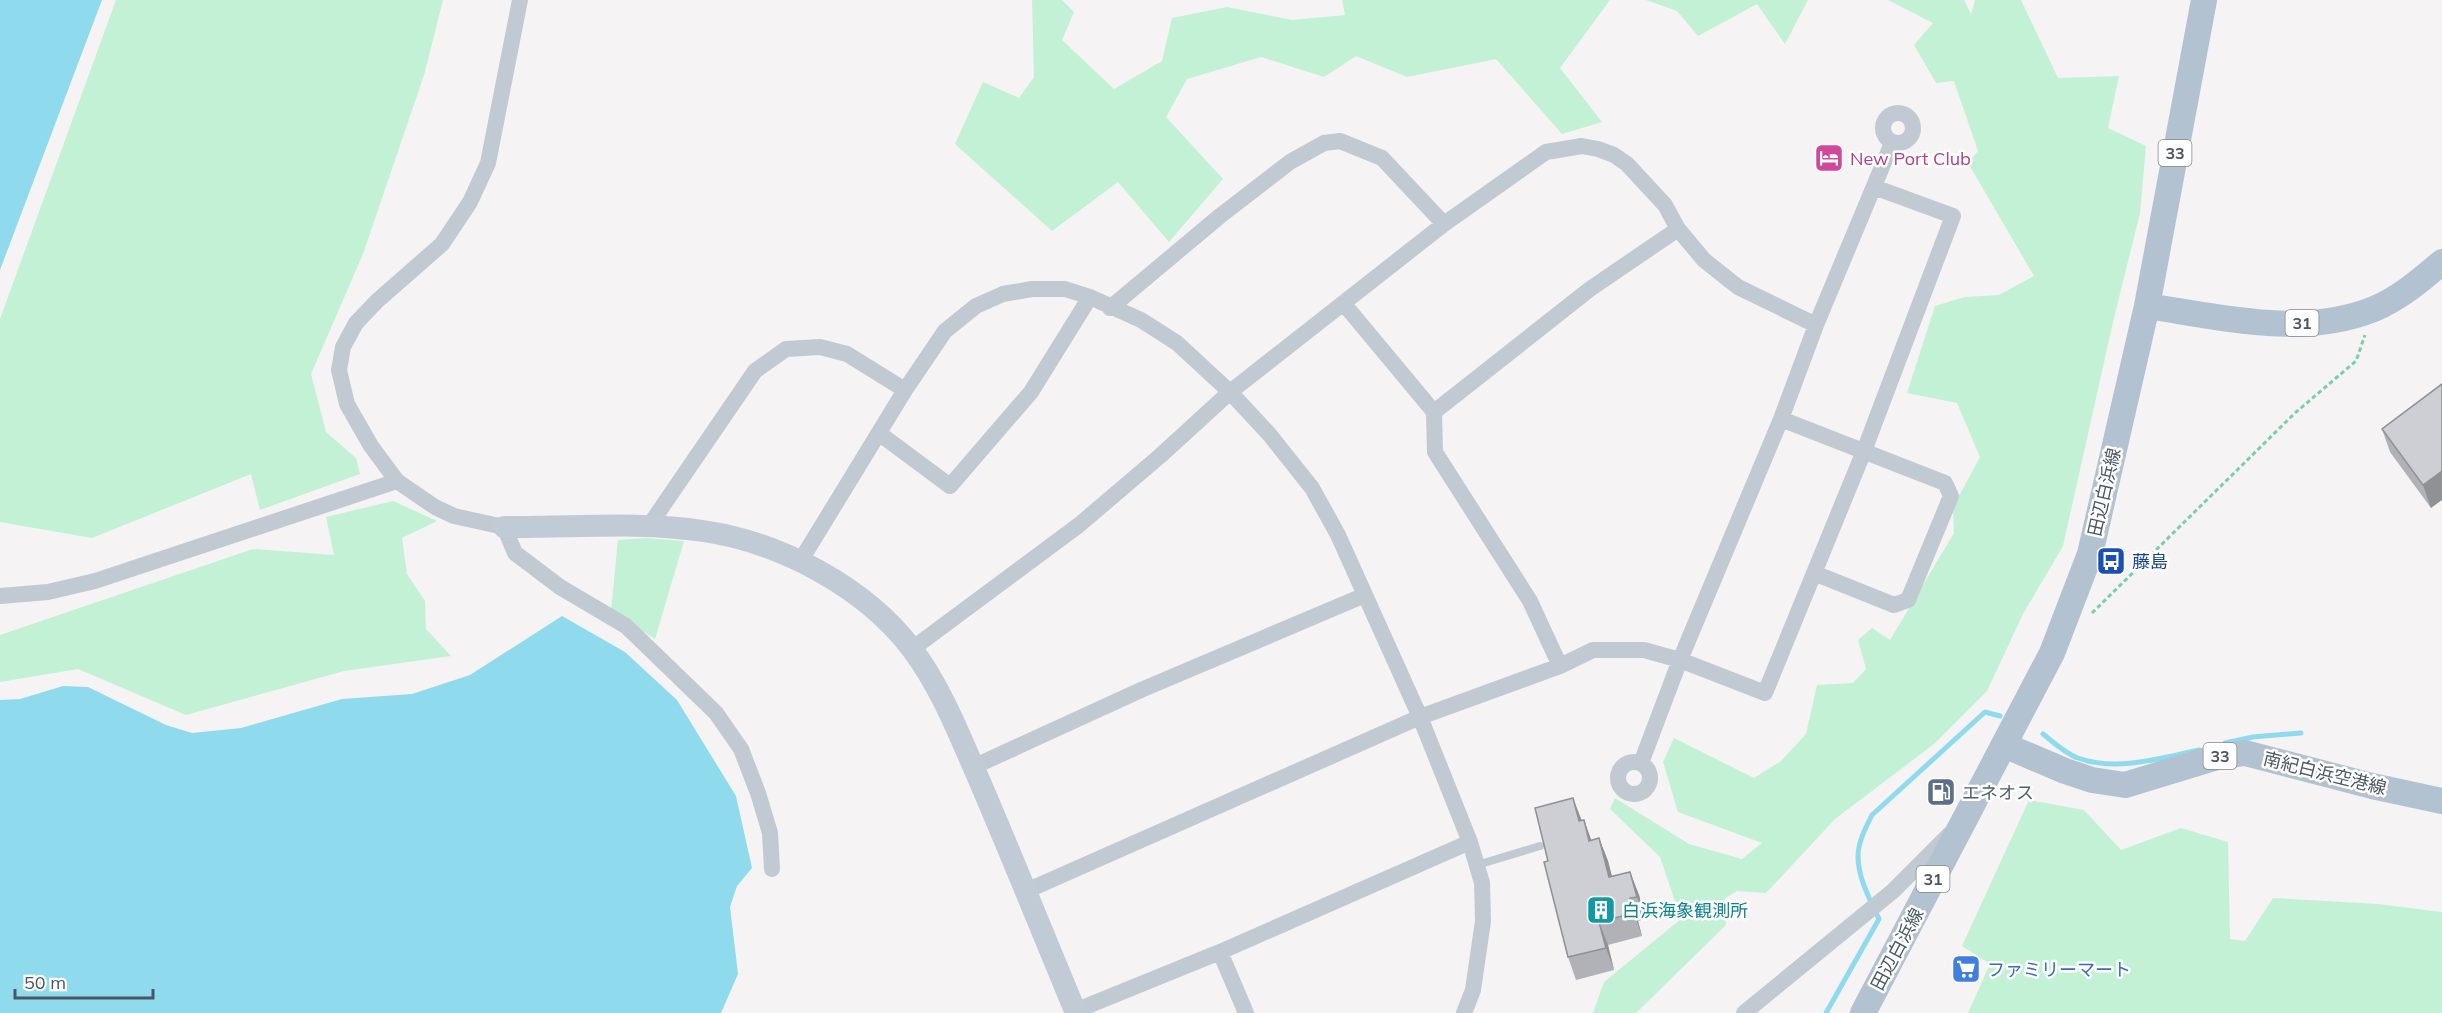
<svg xmlns="http://www.w3.org/2000/svg" width="2442" height="1013" font-family="Mulish,'Noto Sans JP',sans-serif">
	<rect width="100%" height="100%" fill="#f5f3f3"/>
	<!-- green -->
	<path fill="#c3f1d5" d="M116,0H443L424,75L363,254L311,374L326,432L356,458L360,474L260,510L251,474L92,538L0,522V319Z
		M1032,0H1062L1074,12L1062,40L1114,89L1162,61L1172,18L1227,7L1292,20L1345,15L1342,0H1610L1560,68L1602,122L1562,134L1496,59L1407,77L1356,56L1324,77L1261,57L1187,79L1166,117L1223,179L1169,242L1118,182L1052,231L955,144L983,82L1019,98L1034,77Z
		M1646,0H1808L1785,44L1757,4L1698,36L1677,11Z
		M1888,0H1964L1971,14L1975,0H2021L2058,78L2119,76L2108,128L2146,146L2140,213L2113,322L2063,546L2023,614L1987,691L1934,744L1835,819L1766,893L1737,891L1725,898L1726,925L1636,1013H1593L1604,982L1681,919L1660,857L1610,809L1615,798L1689,844L1742,859L1762,843L1678,812L1663,762L1674,738L1754,778L1781,761L1806,734L1817,685L1853,683L1866,669L1858,640L1872,628L1890,640L1954,533L1953,507L1980,457L1957,403L1907,393L1935,306L1965,297L1999,295L2034,276L1968,163L1978,151L1954,81L1936,83L1914,45L1933,23Z
		M393,501L437,521L402,538L407,574L425,601L426,629L451,656L344,671L186,715L78,669L0,682V635L253,549L334,555L326,517Z
		M645,538L684,541L655,639L611,611L618,540Z
		M2029,800L2084,810L2121,850L2181,828L2228,842L2230,939L2245,941L2273,898L2378,904L2442,912V1013H1968L1990,964L1962,946Z"/>
	<!-- water -->
	<path fill="#90daee" d="M0,0H102L0,270Z
		M562,616L625,652L677,700L736,796L752,868L737,886L730,907L738,974L721,1013H0V700L20,699L63,686L88,687L166,725L192,733L241,728L342,699L412,694L470,675Z"/>
	<g fill="none" stroke-linecap="round" stroke-linejoin="round">
		<!-- stream -->
		<path stroke="#90daee" stroke-width="5" d="M2043,734C2053,742 2066,754 2078,758C2116,772 2161,758 2199,750
			M2225,743L2253,737L2301,733
			M1826,1013L1879,919C1870,900 1858,878 1858,856C1858,842 1866,827 1872,815L1985,712L2000,716"/>
		<!-- path -->
		<path stroke="#7ad0a6" stroke-width="3" stroke-dasharray="4.5 3" stroke-linecap="butt" d="M2092,613L2295,413L2356,361L2365,335"/>
		<!-- lane -->
		<path stroke="#c1cad2" stroke-width="8" d="M1477,865L1540,846"/>
		<!-- street -->
		<path stroke="#c1cad2" stroke-width="16" d="M520,0L488,163L470,202L442,244L377,301L356,323L343,347L339,370L347,404L371,446L397,481L435,507L454,516L504,527L515,553L560,587L626,626L716,713L741,749L758,793L770,833L772,869
			M1883 128a15 15 0 1 1 30 0a15 15 0 1 1-30 0Z
			M1344,304L1434,412L1435,452L1530,601L1560,666
			M1110,308L1220,216L1290,162L1324,143L1340,141L1382,158L1444,224
			M1434,412L1590,289L1678,229
			M1781,419L1945,483L1951,496L1908,600L1894,605L1814,573
			M880,434L950,486L1031,392L1090,297
			M649,526L755,371L786,349L820,347L847,354L905,390
			M801,560L905,390L945,331L976,306L1003,294L1032,289H1065L1090,297L1141,320L1177,343L1230,392L1269,434L1312,488L1338,535L1420,717L1470,842L1482,883L1483,921L1473,990L1464,1013
			M0,596L48,592L95,581L397,481
			M912,649L1079,525L1160,456L1230,392L1444,224L1546,152L1582,146L1598,149L1614,155L1627,164L1665,205L1678,229L1704,260L1738,287L1816,325
			M1618 778a16 16 0 1 1 32 0a16 16 0 1 1-32 0Z
			M1641,763L1680,660L1781,419L1816,325L1892,143
			M973,767L1141,690L1365,595
			M1026,891L1420,717L1560,666L1593,650H1644L1680,660L1765,693L1864,451L1953,216L1874,187
			M1220,952L1246,1013
			M1075,1011L1220,952L1470,842
			M1744,1013L1893,891L1950,834"/>
		<!-- secondary -->
		<path stroke="#c1cbd6" stroke-width="22" d="M504,527C570,528 638,521 703,531C780,542 865,587 912,649C941,687 961,739 980,782C1013,859 1044,936 1076,1013"/>
		<!-- primary -->
		<path stroke="#b3c2d1" stroke-width="26" d="M2147,306C2221,317 2302,338 2374,309C2400,298 2421,280 2442,262
			M2004,745L2065,771L2092,780L2125,785L2217,757L2245,753L2372,786L2442,801
			M1863,1013L2052,653L2090,554L2147,306L2204,0"/>
	</g>
	<!-- wall -->
	<path fill="#b0b2b7" d="M2442,384L2431,508L2390,452L2382,429Z
		M1581,820H1584L1591,840L1599,838L1608,861L1612,877L1630,872L1639,895L1645,919L1638,921L1642,936L1608,945L1614,970L1576,980L1568,957Z"/>
	<!-- shaded-wall -->
	<path fill="#909195" d="M2442,471V500L2431,508L2423,485Z
		M1573,798L1582,821H1579Z
		M1584,820L1592,842L1589,841Z
		M1599,838L1608,861L1618,900L1609,877Z
		M1630,872L1639,895L1645,919L1637,897Z
		M1630,898L1638,921L1642,936L1634,913Z
		M1599,922L1608,945L1614,970L1606,948Z"/>
	<!-- building -->
	<path fill="#cdcfd5" stroke="#909195" stroke-width="1.5" d="M2442,384V471L2423,485L2382,429Z
		M1573,798L1579,821L1584,820L1589,841L1599,838L1609,877L1630,872L1637,897L1630,898L1634,913L1599,922L1606,948L1568,957L1544,862L1548,861L1535,808Z"/>
	<!-- icons -->
	<defs>
		<g id="hotel-square" transform="scale(1.5)"><rect x="-9" y="-9" width="18" height="18" rx="4" fill="#d1479c" stroke="#fff"/><path d="M-6-4.5h1.5V1H6V5H4.5V3h-9V5H-6ZM-4 0a1.8 1.8 0 1 1 3.6 0ZM.5 0V-2.5h3Q6-2.5 6 0Z" fill="#fff"/></g>
		<g id="bus-square" transform="scale(1.5)"><rect x="-9" y="-9" width="18" height="18" rx="4" fill="#1a4fb4" stroke="#fff"/><path d="M-5-6H5V4H4V6H2V4H-2V6H-4V4H-5ZM-3.5-4V0h7V-4ZM-3.5 1.2v1.5H-2V1.2ZM2 1.2v1.5H3.5V1.2Z" fill="#fff"/></g>
		<g id="fuel-square" transform="scale(1.5)"><rect x="-9" y="-9" width="18" height="18" rx="4" fill="#5c6f8a" stroke="#fff"/><path d="M-5.5-6h7V0h2V4h1.3V-2.5L3-4.5l.8-.8L6-3V5H2.5V1h-1V6h-7ZM-4.2-4.7v3.2H.2V-4.7Z" fill="#fff"/></g>
		<g id="building-square" transform="scale(1.5)"><rect x="-9" y="-9" width="18" height="18" rx="4" fill="#0f9aa8" stroke="#fff"/><path d="M-4-6H4V6H1V3H-1V6H-4ZM-2.5-4.3h1.7v1.8h-1.7ZM.8-4.3h1.7v1.8H.8ZM-2.5-1h1.7V.8h-1.7ZM.8-1h1.7V.8H.8Z" fill="#fff"/></g>
		<g id="supermarket-square" transform="scale(1.5)"><rect x="-9" y="-9" width="18" height="18" rx="4" fill="#3f7fe0" stroke="#fff"/><path d="M-6-5.5h2.5l.6 2H6L4.5 2H-2.5L-4.4-4H-6ZM-1.5 3.2a1.3 1.3 0 1 0 .1 0ZM3 3.2a1.3 1.3 0 1 0 .1 0Z" fill="#fff"/></g>
	</defs>
	<g fill-rule="evenodd">
		<use href="#hotel-square" x="1829" y="158"/>
		<use href="#bus-square" x="2111" y="561"/>
		<use href="#fuel-square" x="1941" y="792"/>
		<use href="#building-square" x="1601" y="910"/>
		<use href="#supermarket-square" x="1966" y="969"/>
	</g>
	<g text-anchor="middle" dominant-baseline="central" stroke-width="5" stroke-linejoin="round" paint-order="stroke">
		<!-- shield labels -->
		<g fill="#fff" stroke="#808990" stroke-width="1.5">
			<rect x="2158.5" y="140" width="33" height="26" rx="4.5"/>
			<rect x="2285.5" y="310" width="33" height="26" rx="4.5"/>
			<rect x="2203.5" y="743" width="33" height="26" rx="4.5"/>
			<rect x="1916.5" y="866" width="33" height="26" rx="4.5"/>
		</g>
		<g font-size="16" font-weight="bold" fill="#4a5661">
			<text x="2175" y="153">33</text>
			<text x="2302" y="323">31</text>
			<text x="2220" y="756">33</text>
			<text x="1933" y="879">31</text>
		</g>
		<!-- hotel labels -->
		<g font-size="18" fill="#b23c85" stroke="#fff" text-anchor="start">
			<text x="1850" y="158">New Port Club</text>
		</g>
		<!-- street labels -->
		<g font-size="18" fill="#4a5661" stroke="#fff">
			<text transform="translate(2104 492) rotate(-77)">田辺白浜線</text>
			<text transform="translate(2325 773) rotate(14)">南紀白浜空港線</text>
			<text transform="translate(1897 949) rotate(-62)">田辺白浜線</text>
		</g>
		<!-- transit labels -->
		<g font-size="18" fill="#164399" stroke="#fff" text-anchor="start">
			<text x="2132" y="561">藤島</text>
		</g>
		<!-- service labels -->
		<g font-size="18" fill="#4e5e75" stroke="#fff" text-anchor="start">
			<text x="1962" y="792">エネオス</text>
		</g>
		<!-- culture labels -->
		<g font-size="18" fill="#0d838f" stroke="#fff" text-anchor="start">
			<text x="1622" y="910">白浜海象観測所</text>
		</g>
		<!-- shop labels -->
		<g font-size="18" fill="#366cbe" stroke="#fff" text-anchor="start">
			<text x="1987" y="969">ファミリーマート</text>
		</g>
	</g>
	<!-- scale -->
	<path d="M15 989v9h138v-9" fill="none" stroke="#4a5661" stroke-width="3"/>
	<text x="24" y="989" font-size="18" fill="#4a5661" stroke="#ffffff" stroke-width="4.5" paint-order="stroke">50 m</text>
</svg>
